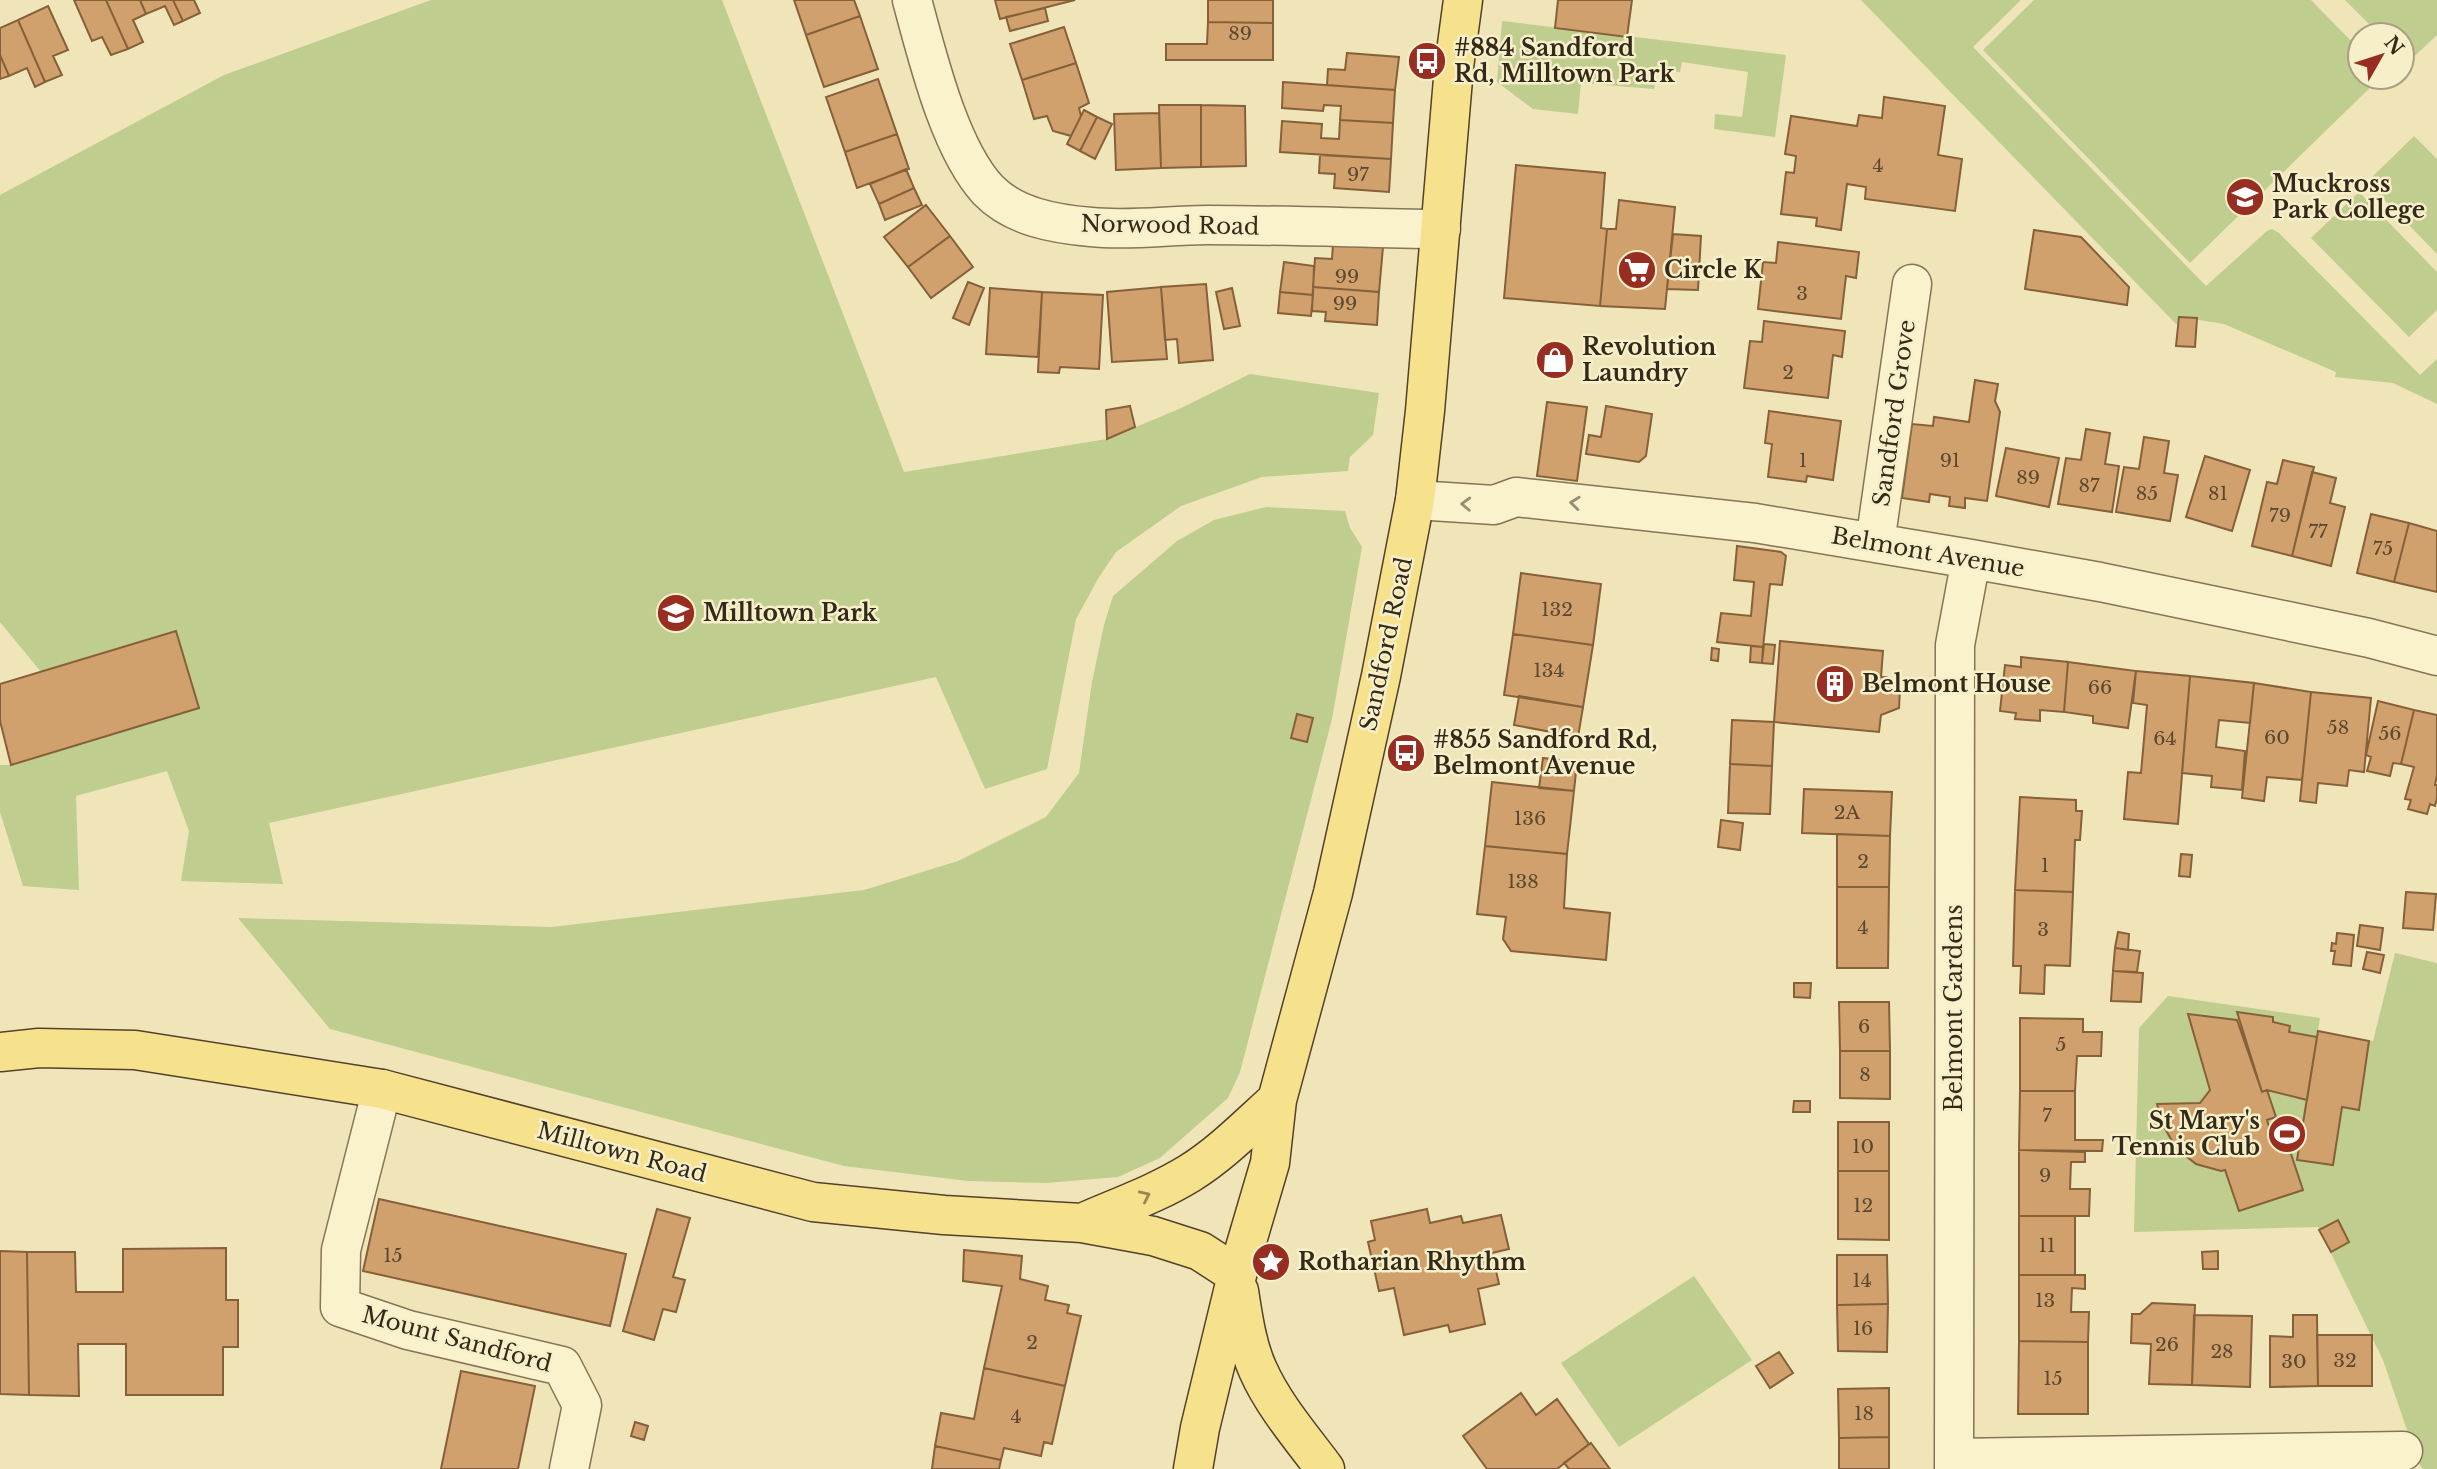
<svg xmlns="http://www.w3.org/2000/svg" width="2437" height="1469" font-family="'Libre Baskerville',serif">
	<rect width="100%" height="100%" fill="#efe5b9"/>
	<!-- green -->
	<path fill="#bfcd8e" d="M431,0H722L904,472L1107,439L1179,409L1250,374L1379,393L1373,435L1350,457L1348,471L1262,477L1181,506L1116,552L1099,577L1076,619L1047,769L985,789L936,677L269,823L283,884L181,881L189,831L167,771L76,796L79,890L23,886L0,812V765H11L199,708L176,631L41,672L0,622V195L224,75Z
		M1861,0H2021L1973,47L2206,286L2267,231L2272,229L2279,233L2420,375L2437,359V404L2393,383L2335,377L2336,372L2224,324L2180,317L2178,324H2176Z
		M2034,0H2311L2360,50V77H2381L2190,263L1983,50Z
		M2345,0H2437V35L2407,63L2402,57V35H2380Z
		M1502,21L1786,55L1775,137L1714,129L1715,114L1742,117L1748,72L1682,62L1680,72L1657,70L1654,89L1581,83L1578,114L1533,109L1497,82Z
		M2414,136L2437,159V254L2367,182Z
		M2359,192L2437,272V310L2409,337L2311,238Z
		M1266,507L1345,511L1350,528L1362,547L1332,719L1240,1072L1228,1098L1160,1158L1118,1177L1046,1183L968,1181L844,1166L330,1029L238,918L552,927L864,890L958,861L1046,817L1079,773L1092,682L1104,625L1113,596L1177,541L1214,520Z
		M2395,953L2437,963V1469H2423L2418,1462L2383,1360L2318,1227L2134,1232L2139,1028L2168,996L2320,1018L2318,1031L2373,1041Z
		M1694,1276L1752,1360L1619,1447L1561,1363Z"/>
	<!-- building -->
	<path fill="#d0a16d" stroke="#866038" stroke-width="2" d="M74,0H106L128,49L111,55L102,37L92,41Z
		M106,0H140L146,14L133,20L143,42L128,49Z
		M140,0H173L183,21L174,25L165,6L146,14Z
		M173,0H194L200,13L183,21Z
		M794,0H854L860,16L806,35Z
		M995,0H1075L1000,19Z
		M1208,0H1273V23L1208,22Z
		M1558,0H1632L1627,37L1555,28Z
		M48,6L68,50L53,56L62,75L45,82L18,20Z
		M1045,8L1048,21L1010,31L1006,17Z
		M860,16L878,69L824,87L806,35Z
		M18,20L45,82L35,87L27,68L9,76L0,55V28Z
		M1208,22L1273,23V60H1166V44H1207Z
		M1064,27L1076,63L1022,80L1010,44Z
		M1347,53L1399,57L1395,90L1327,85L1328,69L1345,70Z
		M0,55L9,76L0,79Z
		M1076,63L1089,103L1079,108L1081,116L1071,136L1053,131L1047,116L1034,119L1022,80Z
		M878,79L897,134L845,152L826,97Z
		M1283,82L1395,90L1393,123L1340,120L1341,106L1324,105L1323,111L1282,108Z
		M1884,97L1945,106L1938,155L1962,159L1955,211L1865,199L1866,187L1847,184L1841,230L1816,226L1817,218L1781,214L1786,172L1794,173L1796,156L1785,154L1791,116L1857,126L1859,115L1882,118Z
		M1159,105H1201V167L1161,168Z
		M1201,105L1245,106L1246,166L1201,167Z
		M1084,110L1097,117L1080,151L1067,144Z
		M1159,113L1161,168L1116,170L1114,114Z
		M1097,117L1112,124L1095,159L1080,151Z
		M1340,120L1393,123L1391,159L1280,152L1282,121L1322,124L1321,138L1339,139Z
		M897,134L909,169L857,188L845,152Z
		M1320,155L1391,159L1389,192L1334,188L1335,174L1319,173Z
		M1516,165L1605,173L1601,228L1607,229L1600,306L1504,298Z
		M906,169L914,188L879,204L870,184Z
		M914,188L922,205L885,220L879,204Z
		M1619,200L1675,207L1665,309L1600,306L1607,229H1616Z
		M926,205L950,236L908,267L884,237Z
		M2034,230L2081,237L2129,287L2127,305L2025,289Z
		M1673,234L1701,236L1698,290L1667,289Z
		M950,236L973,267L931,298L908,267Z
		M1778,242L1859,252L1856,278L1846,276L1841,319L1758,309L1763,262L1776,263Z
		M1333,244L1383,247L1379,292L1313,287L1315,258L1332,259Z
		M1284,262L1314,266L1313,295L1280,292Z
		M968,282L984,288L969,325L953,318Z
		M1206,284L1213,360L1179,363L1177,339L1165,340L1161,287Z
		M1161,287L1167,359L1112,362L1107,292Z
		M1313,287L1379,292L1377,325L1325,321L1326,312L1312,311Z
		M990,288L1042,292L1038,357L986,354Z
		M1232,288L1240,326L1224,329L1216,292Z
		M1042,292L1103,295L1099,369L1060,367L1059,373L1038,372Z
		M1280,292L1313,295L1311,316L1278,313Z
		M2179,317L2197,318L2195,347L2176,346Z
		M1764,321L1845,331L1842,357L1833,355L1828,398L1744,388L1750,341L1762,342Z
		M1975,380L1998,384L1995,401L2000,412L1987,501L1965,498V508L1949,506L1950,497L1930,494L1929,502L1902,498L1912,424L1933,426L1934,417L1969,422Z
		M1547,402L1587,407L1577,481L1537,476Z
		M1130,406L1135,427L1107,439L1106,410Z
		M1606,406L1652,414L1646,456L1639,462L1586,454L1589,435L1601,437Z
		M1769,411L1841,421L1833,480L1807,476L1806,482L1768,477L1772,444L1765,443Z
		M2086,429L2110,433L2105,464L2119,466L2112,512L2058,504L2066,458L2081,460Z
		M2144,437L2169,441L2164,473L2178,475L2170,521L2116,512L2124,467L2139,469Z
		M2006,448L2059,458L2049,507L1996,496Z
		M2205,456L2250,470L2232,531L2186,517Z
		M2283,460L2314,467L2292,556L2252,546L2267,482L2277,484Z
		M2312,472L2336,478L2330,503L2345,507L2331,566L2292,556Z
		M2371,514L2409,523L2394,582L2357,573Z
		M2409,523L2437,531V592L2394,582Z
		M1737,546L1781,552L1786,556L1782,585L1770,584L1763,647L1717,642L1721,613L1751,616L1754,582L1734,580Z
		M1521,573L1601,584L1593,645L1513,634Z
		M176,631L199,708L11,765L0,721V684Z
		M1513,634L1593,645L1583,707L1504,695Z
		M1780,641L1883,651L1881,677H1887L1900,689L1899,708L1881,715L1879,732L1774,722Z
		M1764,644L1775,645L1773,664L1762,663Z
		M1751,646L1763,647L1762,663L1750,662Z
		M1712,648L1719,649L1718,661L1711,660Z
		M2021,657L2068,662L2064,712L2040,710V721L2015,719L2016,713L2000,711L2005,665L2021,667Z
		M2068,662L2136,671L2128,728L2093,723V716L2064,712Z
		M2136,671L2190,676L2178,824L2124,819L2128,772L2141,773L2147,705L2133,703Z
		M2190,676L2254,683L2250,723L2219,720L2216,747L2245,751L2242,790L2211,787L2212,776L2182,773Z
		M2254,683L2311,692L2302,780L2267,777L2264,801L2242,798Z
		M2311,692L2371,698L2364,772L2349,770L2347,786L2318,783L2316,803L2300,801Z
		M1519,696L1583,707L1578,737L1514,725Z
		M2378,701L2414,710L2401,764L2393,763L2390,776L2367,771L2371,757L2366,755Z
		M2414,710L2437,715V775L2435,785H2437V798L2435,806L2430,804L2427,814L2408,809L2411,800L2405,799L2414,767L2401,764Z
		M1297,714L1313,718L1307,742L1291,738Z
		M1732,720L1774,722L1772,766L1730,764Z
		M1543,758L1577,762L1574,791L1539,788Z
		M1730,764L1772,766L1770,814L1728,813Z
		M1492,782L1574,791L1567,854L1485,846Z
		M1804,789L1892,792L1890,836L1802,833Z
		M2020,797L2076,800V811H2082L2080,840H2075L2073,892L2015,890Z
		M1721,820L1743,823L1740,850L1718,847Z
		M1837,834L1890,836L1889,887H1837Z
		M1485,846L1567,854L1564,908L1610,913L1606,960L1511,951L1503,939L1506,917L1477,914Z
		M2181,854L2192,855L2190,877L2179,876Z
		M1837,887H1889L1888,968H1837Z
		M2015,890L2073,892L2070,966L2045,965L2044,994L2020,993L2021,966H2013Z
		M2406,892L2436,894L2433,930L2403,928Z
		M2360,925L2383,928L2380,950L2357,946Z
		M2118,932L2129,934L2128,950L2115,948Z
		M2337,933L2354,935L2351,966L2333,964L2335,951H2331L2332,943L2336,944Z
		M2115,948L2140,951L2137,972L2113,971Z
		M2367,952L2384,955L2380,973L2363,969Z
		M2113,971L2143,973L2141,1002L2111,1001Z
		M1794,983H1811L1810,998L1794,997Z
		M1839,1002H1889L1890,1051H1840Z
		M2237,1012L2273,1017V1022L2290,1026L2289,1032L2317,1037L2307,1100L2267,1090L2262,1092Z
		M2188,1014L2237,1020L2262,1092L2267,1090L2276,1117L2267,1120L2273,1140L2285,1136L2303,1190L2239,1211L2225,1170L2221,1171L2196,1164L2176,1148L2163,1125L2157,1104L2200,1103L2210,1090Z
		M2020,1018L2083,1019V1032H2102L2101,1056H2077L2075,1091H2020Z
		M2318,1031L2369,1041L2359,1110L2342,1107L2333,1165L2297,1160Z
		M1840,1051H1890V1099L1840,1098Z
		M2020,1091H2075V1140H2103L2102,1151L2019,1150Z
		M1794,1101H1810V1112H1793Z
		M1838,1122H1889V1171H1838Z
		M2019,1150L2085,1152V1162H2071L2070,1189H2090L2089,1216H2019Z
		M1838,1171H1889V1240L1838,1239Z
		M379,1199L626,1254L610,1326L363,1271Z
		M657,1209L690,1218L673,1277L685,1280L676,1312L663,1309L654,1340L623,1331Z
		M1427,1209L1430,1223L1461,1216L1463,1223L1501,1215L1509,1249L1492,1253L1499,1284L1478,1289L1485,1324L1450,1332L1448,1325L1404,1335L1394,1288L1379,1291L1368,1242L1375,1240L1371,1221Z
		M2019,1216H2075V1275H2019Z
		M2338,1220L2349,1242L2331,1252L2319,1230Z
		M226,1248V1300H238V1347H223V1395H126V1344H78L79,1396L29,1395L27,1252H75L76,1292H123V1249Z
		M964,1250L1022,1256L1020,1279L1048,1286L1045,1300L1069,1305L1067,1313L1081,1316L1065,1386L984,1368L1002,1286L963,1281Z
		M0,1251L27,1252L29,1395L0,1394Z
		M2218,1251V1269H2203L2202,1252Z
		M1837,1255H1887L1888,1304L1837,1305Z
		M2019,1275H2085V1289L2072,1288L2071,1312H2089L2088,1342L2019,1341Z
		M2152,1303L2195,1305L2192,1385L2149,1384L2151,1344L2131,1343L2132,1314H2140Z
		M1888,1304L1887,1352L1838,1351L1837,1305Z
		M2194,1315L2252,1316L2250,1387L2192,1385Z
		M2293,1315H2317L2318,1386L2270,1387V1336L2293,1337Z
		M2317,1335H2372V1386H2318Z
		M2019,1341L2088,1342V1414H2018Z
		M1779,1352L1793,1373L1770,1388L1756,1366Z
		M984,1368L1065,1386L1052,1444L1044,1442L1041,1456L1004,1448L1001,1460L935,1446L941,1413L974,1419Z
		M461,1371L535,1386L518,1469H441Z
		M1889,1388V1437L1839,1438L1838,1389Z
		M1521,1393L1536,1415L1557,1399L1589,1444L1557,1469H1487L1463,1436Z
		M635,1422L648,1426L644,1440L631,1436Z
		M1889,1437V1469H1839V1438Z
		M1591,1443L1610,1469H1569L1564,1463Z
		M935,1446L1001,1460L999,1469H932Z"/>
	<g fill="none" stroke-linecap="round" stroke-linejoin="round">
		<!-- minor casing -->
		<g stroke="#867454" stroke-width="41">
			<path id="minor" d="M912,0C927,55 949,148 988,190C1014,217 1055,224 1091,227C1129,231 1169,225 1207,225C1285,225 1363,228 1441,229
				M1415,500L1494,505L1516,497L1755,523L1971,559L2100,582L2369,638L2437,656
				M1875,543L1912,284
				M382,1089L341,1250L340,1307L408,1330L562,1366L582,1405L569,1469
				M1954,1458L2403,1451
				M1954,1469L1955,645L1971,559"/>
		</g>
		<!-- major casing -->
		<g stroke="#534129" stroke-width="41">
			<path id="major" d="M0,1052L39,1048L135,1050L382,1089L813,1202L944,1215L1082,1223L1153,1236L1200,1251L1237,1275
				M1082,1223C1118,1207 1156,1194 1190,1173C1222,1153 1249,1125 1277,1100
				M1239,1291C1243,1317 1247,1346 1258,1370C1274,1406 1302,1438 1325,1469
				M1193,1469L1200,1428L1237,1275L1270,1163L1277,1100L1333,893L1381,676L1415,500L1425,411L1454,67L1463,0"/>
		</g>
		<!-- minor -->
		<use href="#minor" stroke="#faf2cc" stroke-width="38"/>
		<!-- major -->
		<use href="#major" stroke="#f6e18d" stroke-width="38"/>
	</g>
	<!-- one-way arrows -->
	<defs><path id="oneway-chevron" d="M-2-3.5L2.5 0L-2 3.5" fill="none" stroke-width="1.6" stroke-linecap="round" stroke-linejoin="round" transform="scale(1.75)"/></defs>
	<g stroke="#978e72">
		<use href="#oneway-chevron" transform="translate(1575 503) rotate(-174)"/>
		<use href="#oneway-chevron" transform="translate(1466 504) rotate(-178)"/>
	</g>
	<use stroke="#958653" href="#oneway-chevron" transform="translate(1145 1196) rotate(-25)"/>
	<!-- icons -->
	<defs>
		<g id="bus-disc" transform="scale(2.0125)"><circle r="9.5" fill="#982d21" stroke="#f7efc9"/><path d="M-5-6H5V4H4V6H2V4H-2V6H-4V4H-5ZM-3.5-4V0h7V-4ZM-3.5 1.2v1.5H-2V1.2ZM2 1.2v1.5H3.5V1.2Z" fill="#fff"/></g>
		<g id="school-disc" transform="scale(2.0125)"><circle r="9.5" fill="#982d21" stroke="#f7efc9"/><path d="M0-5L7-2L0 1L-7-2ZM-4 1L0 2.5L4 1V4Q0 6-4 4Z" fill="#fff"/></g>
		<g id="supermarket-disc" transform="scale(2.0125)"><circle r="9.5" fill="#982d21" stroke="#f7efc9"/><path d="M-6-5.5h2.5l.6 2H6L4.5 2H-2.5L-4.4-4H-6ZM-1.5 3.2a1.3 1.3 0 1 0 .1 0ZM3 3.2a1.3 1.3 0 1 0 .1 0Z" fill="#fff"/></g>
		<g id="shop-disc" transform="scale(2.0125)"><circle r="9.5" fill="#982d21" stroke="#f7efc9"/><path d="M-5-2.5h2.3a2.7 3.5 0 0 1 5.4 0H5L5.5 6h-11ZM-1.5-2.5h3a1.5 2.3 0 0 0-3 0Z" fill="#fff"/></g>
		<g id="building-disc" transform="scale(2.0125)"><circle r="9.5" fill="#982d21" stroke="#f7efc9"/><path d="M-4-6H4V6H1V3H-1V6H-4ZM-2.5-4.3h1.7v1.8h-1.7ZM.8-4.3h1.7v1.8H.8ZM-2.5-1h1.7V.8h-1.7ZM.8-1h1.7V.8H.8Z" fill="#fff"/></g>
		<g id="stadium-disc" transform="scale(2.0125)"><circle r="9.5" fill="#982d21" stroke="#f7efc9"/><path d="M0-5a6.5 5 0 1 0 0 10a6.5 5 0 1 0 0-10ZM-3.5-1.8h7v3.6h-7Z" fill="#fff"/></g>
		<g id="sight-disc" transform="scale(2.0125)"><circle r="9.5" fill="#982d21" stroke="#f7efc9"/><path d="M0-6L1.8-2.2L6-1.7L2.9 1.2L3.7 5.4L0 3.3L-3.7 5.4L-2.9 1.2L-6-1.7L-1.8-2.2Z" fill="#fff"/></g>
	</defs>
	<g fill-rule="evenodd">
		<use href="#bus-disc" x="1427" y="61"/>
		<use href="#school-disc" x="2245" y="197"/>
		<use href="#supermarket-disc" x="1637" y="270"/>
		<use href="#shop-disc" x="1555" y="360"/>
		<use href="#school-disc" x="676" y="613"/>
		<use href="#building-disc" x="1835" y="684"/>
		<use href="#bus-disc" x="1406" y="753"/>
		<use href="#stadium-disc" x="2287" y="1134"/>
		<use href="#sight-disc" x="1271" y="1262"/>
	</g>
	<g text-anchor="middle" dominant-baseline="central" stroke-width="5" stroke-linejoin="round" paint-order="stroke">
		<!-- number labels -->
		<g font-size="19" fill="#5b482e">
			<text x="1240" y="33">89</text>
			<text x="1878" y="165">4</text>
			<text x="1358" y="174">97</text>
			<text x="1347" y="276">99</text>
			<text x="1802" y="293">3</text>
			<text x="1345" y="303">99</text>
			<text x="1788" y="372">2</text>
			<text x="1803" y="460">1</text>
			<text x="1950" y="460">91</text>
			<text x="2028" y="477">89</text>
			<text x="2089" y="485">87</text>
			<text x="2147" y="493">85</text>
			<text x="2218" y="493">81</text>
			<text x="2280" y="515">79</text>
			<text x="2318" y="531">77</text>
			<text x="2383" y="548">75</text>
			<text x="1557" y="609">132</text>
			<text x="1549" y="670">134</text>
			<text x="2100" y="687">66</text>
			<text x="2338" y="727">58</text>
			<text x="2390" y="733">56</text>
			<text x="2277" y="737">60</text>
			<text x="2165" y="738">64</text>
			<text x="1847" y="812">2A</text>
			<text x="1530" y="818">136</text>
			<text x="1863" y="861">2</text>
			<text x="2045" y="865">1</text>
			<text x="1523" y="881">138</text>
			<text x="1863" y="927">4</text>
			<text x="2043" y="929">3</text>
			<text x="1864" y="1026">6</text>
			<text x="2061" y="1044">5</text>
			<text x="1865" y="1074">8</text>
			<text x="2047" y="1115">7</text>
			<text x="1863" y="1146">10</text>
			<text x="2045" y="1175">9</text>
			<text x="1863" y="1205">12</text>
			<text x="2047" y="1245">11</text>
			<text x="393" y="1255">15</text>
			<text x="1862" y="1280">14</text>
			<text x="2045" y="1300">13</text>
			<text x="1863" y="1328">16</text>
			<text x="1032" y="1342">2</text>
			<text x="2167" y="1344">26</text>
			<text x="2222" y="1351">28</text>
			<text x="2345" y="1360">32</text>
			<text x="2294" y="1361">30</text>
			<text x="2053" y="1378">15</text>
			<text x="1864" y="1413">18</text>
			<text x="1016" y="1416">4</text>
		</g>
		<!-- poi labels -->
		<g font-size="23" font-weight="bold" fill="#342a19" stroke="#f7efc9" text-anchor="start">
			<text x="1454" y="48">#884 Sandford<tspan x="1454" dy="26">Rd, Milltown Park</tspan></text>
			<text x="2272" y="184">Muckross<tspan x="2272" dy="26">Park College</tspan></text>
			<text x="1664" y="270">Circle K</text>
			<text x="1582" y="347">Revolution<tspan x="1582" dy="26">Laundry</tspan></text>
			<text x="703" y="613">Milltown Park</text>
			<text x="1862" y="684">Belmont House</text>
			<text x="1433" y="740">#855 Sandford Rd,<tspan x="1433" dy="26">Belmont Avenue</tspan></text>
			<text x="2260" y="1121" text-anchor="end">St Mary's<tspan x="2260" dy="26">Tennis Club</tspan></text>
			<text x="1298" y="1262">Rotharian Rhythm</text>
		</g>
		<!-- street labels -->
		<g font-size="23" fill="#342a19" stroke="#f7efc9">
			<text transform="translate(1170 225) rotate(1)">Norwood Road</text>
			<text transform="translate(1894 413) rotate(-82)">Sandford Grove</text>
			<text transform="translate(1928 552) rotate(10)">Belmont Avenue</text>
			<text transform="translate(1386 644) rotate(-78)">Sandford Road</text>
			<text transform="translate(1954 1008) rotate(-90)">Belmont Gardens</text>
			<text transform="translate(622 1152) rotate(15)">Milltown Road</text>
			<text transform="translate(457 1339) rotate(15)">Mount Sandford</text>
		</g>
	</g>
	<!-- north arrow -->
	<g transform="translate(2381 56) rotate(51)"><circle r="33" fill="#f7efc9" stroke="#a9a083" stroke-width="2"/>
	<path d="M0-5L12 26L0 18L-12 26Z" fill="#982d21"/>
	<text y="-10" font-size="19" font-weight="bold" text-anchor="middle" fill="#342a19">N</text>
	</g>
</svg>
